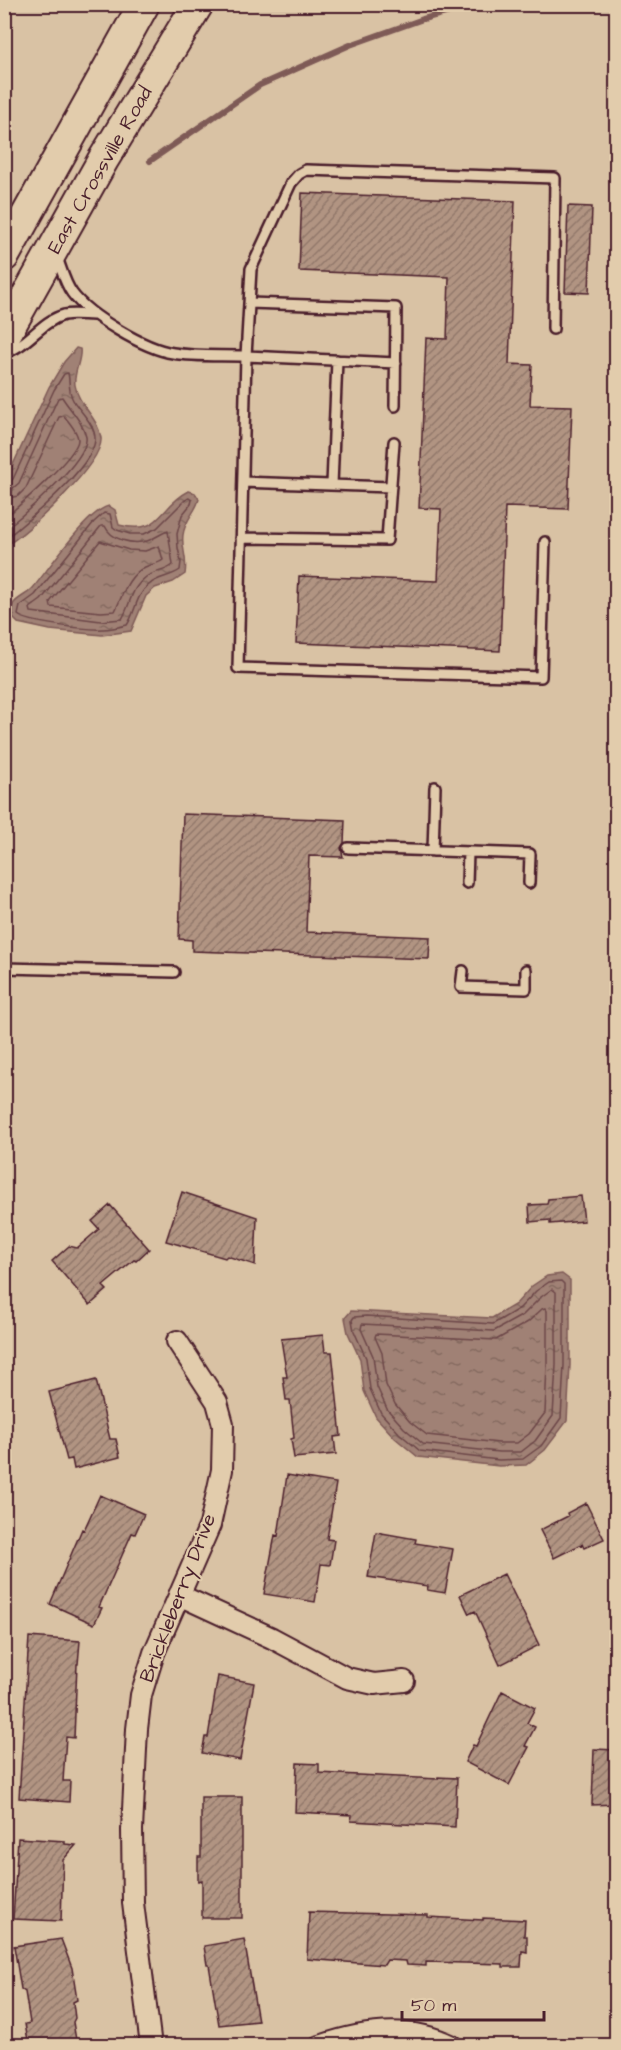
<svg xmlns="http://www.w3.org/2000/svg" width="621" height="2050" font-family="'Architects Daughter',sans-serif">
	<defs>
		<pattern id="water-ripples" width="26" height="14" patternUnits="userSpaceOnUse" patternTransform="scale(1.5)"><rect width="26" height="14" fill="#a08174"/><path d="M2 4q2-2 4 0t4 0M15 11q2-2 4 0t4 0" fill="none" stroke="#84695f"/></pattern>
		<pattern id="building-hatch" width="6" height="6" patternUnits="userSpaceOnUse" patternTransform="scale(1.5)"><rect width="6" height="6" fill="#b19482"/><path d="M-1 1l2-2M0 6l6-6M5 7l2-2" fill="none" stroke="#92786b"/></pattern>
	</defs>
	<rect width="100%" height="100%" fill="#d9c2a4"/>
	<filter id="ink" filterUnits="userSpaceOnUse"><feTurbulence type="fractalNoise" baseFrequency=".0167" numOctaves="2"/><feDisplacementMap in="SourceGraphic" scale="12" xChannelSelector="R" yChannelSelector="G"/><feConvolveMatrix kernelMatrix="1 2 1 2 8 2 1 2 1" color-interpolation-filters="sRGB"/></filter>
	<g filter="url(#ink)">
		<!-- water -->
		<path fill="url(#water-ripples)" stroke="#7e5a57" stroke-width="1.5" d="M76,348L80,349C82,359 73,373 75,385C78,405 98,417 101,438C104,462 26,535 5,546V482L49,387L64,362Z
			M189,491L195,493L199,499C196,512 185,519 183,535C181,549 188,557 185,574L173,582L155,588L146,596L131,631L102,635L50,630L18,623L12,617C12,611 11,607 14,603C19,597 28,594 33,588C48,570 88,510 109,506L115,510L119,525C162,536 158,507 189,491Z
			M562,1274L570,1280V1365L567,1421L545,1450L526,1465L499,1466L418,1457L395,1438L376,1417L364,1391L360,1359L348,1333L345,1318L351,1311L492,1318L516,1304L532,1286L547,1276Z"/>
		<g fill="none" stroke-linecap="round" stroke-linejoin="round">
			<!-- shore -->
			<path stroke="#6c4648" stroke-width="1.5" d="M4,483L9,482L13,479L54,390L64,374L68,373C70,381 68,391 73,400C80,412 96,425 95,440C93,467 25,523 4,540
				M4,490L12,489L19,483L58,398L62,397C70,410 83,422 86,437C90,459 22,516 4,530
				M189,498L192,500L191,504L182,515L177,534L178,548L181,562L180,570C170,577 158,577 150,584C135,595 136,612 127,625C119,627 111,629 103,629C88,630 28,623 18,615L20,606L35,595L94,522L104,513L110,514L113,527L117,530L130,534H144L157,528L184,501Z
				M4,499L18,496L26,488L59,417L64,416C69,422 78,432 78,440C77,456 18,507 4,518
				M101,526H105C111,540 132,545 147,541C154,539 161,533 168,531L173,565C165,572 154,571 146,577C130,589 131,604 122,619L101,621L31,612L30,608L41,600Z
				M100,541L129,550L145,551L159,546L163,560C158,564 151,564 145,567C127,576 123,595 115,611L101,612L51,607L50,602Z
				M561,1281L564,1284V1365L561,1418L541,1446L523,1459L499,1460L420,1451L399,1433L381,1413L370,1389L366,1358L354,1331L352,1320L354,1317L366,1316L493,1324L520,1308L536,1291L549,1282Z
				M552,1289L556,1292V1365L553,1416L535,1441L521,1452H499L423,1444L404,1428L387,1409L377,1387L373,1356L361,1329L362,1324L494,1331L523,1315L541,1297Z
				M545,1308L547,1311V1364L545,1413L529,1434L517,1443H499L427,1435L410,1422L395,1404L386,1385L382,1353L375,1337L376,1334L496,1340L528,1322L542,1309Z"/>
			<!-- stream -->
			<path stroke="#7e5a57" stroke-width="6" d="M4,134L7,135
				M150,161L260,85L350,45L423,19L479,4"/>
		</g>
		<!-- building -->
		<path fill="url(#building-hatch)" stroke="#4a1f2b" stroke-width="1.5" d="M302,193L515,201L509,364L532,365L530,405L572,406L568,509L505,507L500,651L296,643L299,576L438,581L441,509L419,508L426,338L447,339L449,277L299,271Z
			M568,206L592,207L589,293L565,292Z
			M183,814L345,820L344,843L341,848L343,857L309,856L306,932L430,937L429,959L192,951V940L179,939Z
			M182,1192L257,1217L255,1265L227,1256L225,1258L166,1241Z
			M581,1196L584,1221L550,1224V1220L530,1222L529,1205L547,1204L548,1199Z
			M110,1205L149,1249L136,1261L134,1260L103,1286L107,1290L90,1305L52,1261L69,1246L77,1248L99,1229L92,1221Z
			M323,1335L325,1352H332L341,1436L334,1437L336,1454L294,1458L291,1439L294,1438L290,1400H286L283,1377H287L281,1339Z
			M96,1380L110,1439H116L120,1457L74,1469L72,1459L67,1460L49,1392Z
			M287,1475L336,1483L327,1539L334,1540L330,1565L321,1564L315,1602L264,1594L275,1535L278,1536Z
			M100,1495L144,1514L135,1534L132,1533L99,1607L102,1608L94,1624L50,1604L82,1529L84,1530Z
			M586,1503L604,1539L584,1548L582,1544L554,1558L540,1530L568,1516L567,1513Z
			M376,1532L416,1539L415,1543L453,1549L445,1593L427,1590L428,1586L368,1577Z
			M504,1574L539,1645L500,1665L475,1611L469,1614L460,1595Z
			M29,1637L80,1641L78,1664H77L74,1738L66,1737L63,1781H70L69,1802L19,1798Z
			M218,1676L254,1683L240,1760L202,1753L205,1737H208Z
			M502,1691L535,1708L527,1723L535,1727L525,1746L529,1747L509,1785L465,1762L473,1745L476,1746Z
			M594,1749L616,1750V1804L592,1805Z
			M297,1763L319,1764V1773L438,1779V1777L457,1778L455,1827L351,1821L352,1815L295,1812Z
			M201,1797H242V1918H202V1880L198,1881V1857H201Z
			M18,1838L65,1841V1844L76,1845L63,1860L61,1921L13,1919Z
			M309,1912L428,1915V1917L483,1920V1918L525,1920L524,1936H527V1952L522,1951L521,1967H503V1964L426,1962V1966L407,1965L406,1961L387,1960L384,1965L307,1959Z
			M61,1939L72,1968L77,2000L73,2002L75,2018L73,2022L77,2046H29L25,2024L30,2023L25,1992L21,1989L14,1946Z
			M244,1939L258,2021L219,2025L209,1965H207L204,1946Z"/>
		<g fill="none" stroke-linecap="round" stroke-linejoin="round">
			<!-- service casing -->
			<g stroke="#4a1f2b" stroke-width="14">
				<path id="service" d="M56,255C61,267 64,282 72,293C89,316 145,349 173,353C196,357 222,355 246,356L238,668L541,677L545,542
					M249,303L396,308L395,406
					M4,353C28,346 41,321 64,315C73,313 84,315 93,315
					M396,363L246,356L251,269L291,183L299,174L306,170L555,178L553,329
					M243,482L391,487
					M332,485L337,360
					M241,538L387,540L394,442
					M348,848L530,854L529,883
					M433,851L435,787
					M467,883L468,852
					M4,968L174,972
					M463,971L461,987L526,989V970"/>
			</g>
			<!-- minor casing -->
			<g stroke="#4a1f2b" stroke-width="24">
				<path id="minor" d="M179,1595L272,1638L347,1678L374,1684L404,1681
					M151,2046L133,1903L132,1830L137,1729L141,1695L154,1653L210,1525L222,1470L223,1424L217,1402L177,1341
					M320,2046C363,2031 411,2025 452,2046"/>
			</g>
			<!-- primary casing -->
			<g stroke="#4a1f2b" stroke-width="34">
				<path id="primary" d="M4,256L144,4
					M4,337L103,160L198,4"/>
			</g>
			<!-- service -->
			<use href="#service" stroke="#e2ccac" stroke-width="9"/>
			<!-- minor -->
			<use href="#minor" stroke="#e2ccac" stroke-width="20"/>
			<!-- primary -->
			<use href="#primary" stroke="#e2ccac" stroke-width="30"/>
		</g>
	</g>
	<g text-anchor="middle" dominant-baseline="central" stroke-width="4.5" stroke-linejoin="round" paint-order="stroke">
		<!-- street labels -->
		<g font-size="20" fill="#4a1f2b" stroke="#e2ccac">
			<text transform="translate(100 170) rotate(-60)">East Crossville Road</text>
			<text transform="translate(178 1598) rotate(-69)">Brickleberry Drive</text>
		</g>
	</g>
	<!-- margin -->
	<rect width="621" height="2050" fill="none" stroke="#e2ccac" stroke-width="24"/>
	<rect x="12" y="12" width="597" height="2026" fill="none" stroke="#4a1f2b" stroke-width="2" filter="url(#ink)"/>
	<!-- scale -->
	<path d="M402 2011v9h142v-9" fill="none" stroke="#4a1f2b" stroke-width="3"/>
	<text x="411" y="2011" font-size="18" fill="#4a1f2b" stroke="#e2ccac" stroke-width="4.5" paint-order="stroke">50 m</text>
</svg>
